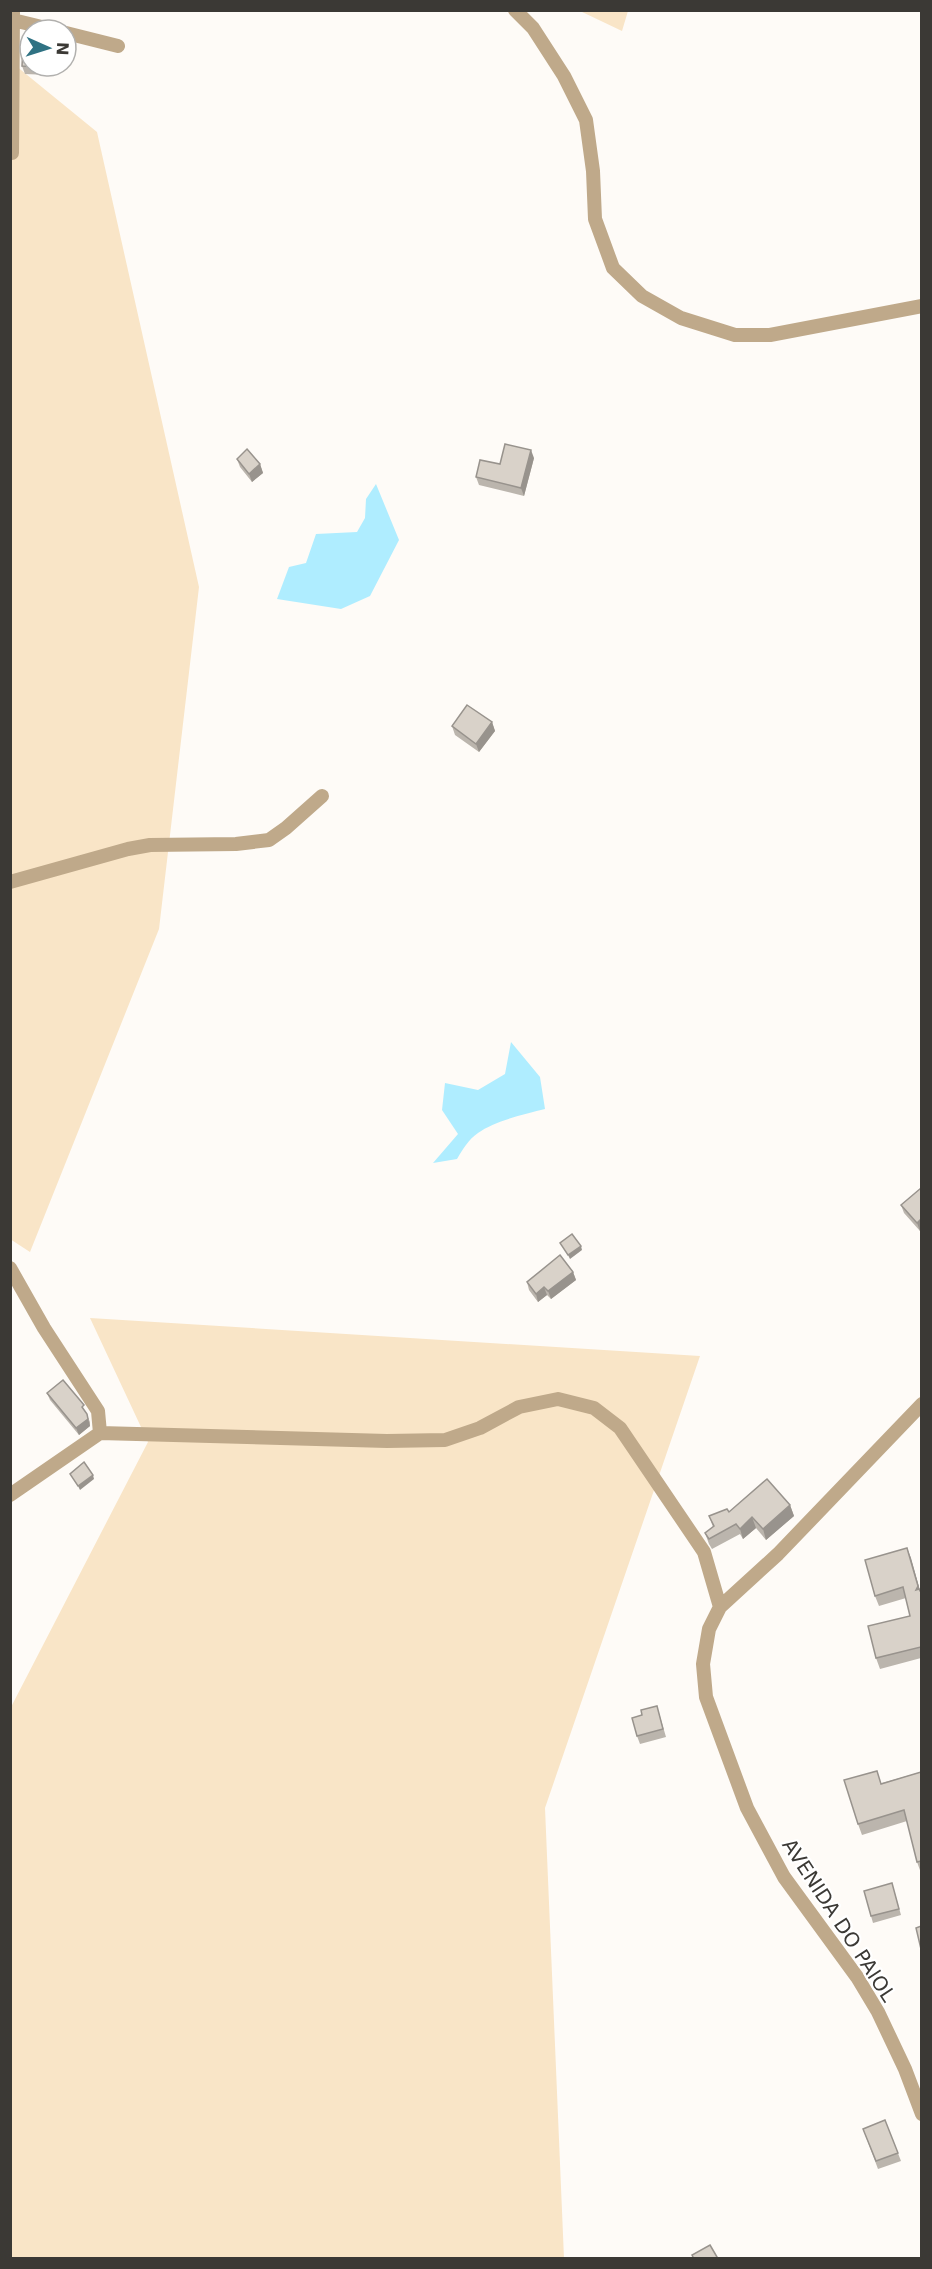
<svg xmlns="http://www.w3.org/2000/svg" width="932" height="2269" font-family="'DejaVu Sans',sans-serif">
	<rect width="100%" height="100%" fill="#fefbf7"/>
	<!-- green -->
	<path fill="#f9e5c7" d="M580,11H628L622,31Z
		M10,61L97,132L199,587L159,929L30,1252L10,1239Z
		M90,1318L700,1356L545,1808L564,2258H11L10,1709L148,1442Z"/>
	<!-- water -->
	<path fill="#afedff" d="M376,484L399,540L370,596L341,609L277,599L289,567L306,563L316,534L357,532L365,518L366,499Z
		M511,1042L540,1077L545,1109C525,1114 494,1121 478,1133C468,1140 463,1149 457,1159L433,1163L458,1134L442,1110L445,1083L478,1090L505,1074Z"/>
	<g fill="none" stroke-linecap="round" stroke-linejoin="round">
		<!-- minor -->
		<path stroke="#bfa98a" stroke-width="14" d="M515,10L533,28L564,76L586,120L593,171L595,219L613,268L642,296L681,318L735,335H770L922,306
			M13,20L54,30
			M66,33L118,46
			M12,153L13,10
			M10,882L128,849L150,845L236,844L269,840L286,828L322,796
			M10,1268L44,1328L98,1411L100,1433L10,1495
			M922,1404L778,1554L720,1607L709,1629L703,1664L706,1697L747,1808L784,1877L857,1977L878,2012L905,2069L922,2114
			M100,1433L387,1441L445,1440L480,1428L519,1407L558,1399L594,1408L620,1428L704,1552L720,1607"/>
	</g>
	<!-- wall -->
	<path fill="#bbb5ad" d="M22,66H56V69H50L49,75L25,74Z
		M534,458L524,496L479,485L476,477L500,464Z
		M237,459L260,464L263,473L252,482L240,467Z
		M492,722L495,731L479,752L455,735L452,726Z
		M921,1188V1230L920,1231L904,1213L901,1205Z
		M573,1272L576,1280L551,1299L547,1295L538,1302L529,1290L527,1282Z
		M47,1393L86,1413L90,1422V1426L79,1435L50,1400Z
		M790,1505L794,1516L766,1540L756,1528L743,1539L740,1534L712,1549L709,1544L705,1533L713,1527L709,1516L729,1512Z
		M907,1548L920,1591H921V1658L880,1669L876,1658L910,1616L906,1598L879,1606L875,1596Z
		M657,1706L666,1737L640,1744L637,1736L642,1715Z
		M921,1772V1873L917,1862L907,1821L862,1835L858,1824L882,1783Z
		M892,1883L901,1915L873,1923L871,1916Z
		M885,2120L901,2161L878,2169L863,2129Z"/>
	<!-- shaded-wall -->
	<path fill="#98938d" d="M46,66H49L50,69L49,75Z
		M531,450L534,458L524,496L521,488Z
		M260,464L263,473L252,482L249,474Z
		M492,722L495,731L479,752L476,744Z
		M921,1219V1230L920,1231L917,1223Z
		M581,1246L582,1250L570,1259L568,1255Z
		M573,1272L576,1280L551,1299L548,1291Z
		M544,1287L547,1295L538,1302L536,1294Z
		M87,1414L90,1426L79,1435L76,1428Z
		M93,1475L94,1479L80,1490L78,1486Z
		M790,1505L794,1516L766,1540L763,1529Z
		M752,1517L756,1528L743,1539L740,1529Z
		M907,1548L911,1558L921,1594L916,1590Z"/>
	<!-- building -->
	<path fill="#d9d2c9" stroke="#98938d" stroke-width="1.5" d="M23,48H30V66H46V67L22,66Z
		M505,444L531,450L521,488L476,477L480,460L500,464Z
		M247,449L260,464L249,474L237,459Z
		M467,705L492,722L476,744L452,726Z
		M921,1188V1219L917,1223L901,1205Z
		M572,1234L581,1246L568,1255L560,1243Z
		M560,1255L573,1272L548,1291L544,1287L536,1294L527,1282Z
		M63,1380L84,1405L82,1407L87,1414L88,1419L76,1428L47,1393Z
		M84,1462L93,1475L78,1486L70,1474Z
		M767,1479L790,1505L763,1529L752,1517L740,1529L736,1524L709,1539L705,1533L714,1526L709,1516L727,1509L729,1512Z
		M907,1548L918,1586L916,1590L919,1589L920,1591H921V1647L876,1658L868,1626L910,1616L903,1587L875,1596L865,1560Z
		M657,1706L663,1729L637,1736L632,1718L642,1715L641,1710Z
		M877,1771L881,1784L921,1772V1861L917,1862L904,1810L858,1824L844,1780Z
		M892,1883L899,1909L871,1916L864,1891Z
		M921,1926V1949L916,1928Z
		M885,2120L898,2153L876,2161L863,2129Z
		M710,2245L717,2257L715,2259H694L692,2255Z"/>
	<g text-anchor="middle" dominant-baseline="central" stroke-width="4.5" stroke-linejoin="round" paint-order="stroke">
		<!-- street labels -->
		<g font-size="20" fill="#3b3935" stroke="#fff">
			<text transform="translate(839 1920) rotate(57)">AVENIDA DO PAIOL</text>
		</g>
	</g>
	<!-- border -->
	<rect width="932" height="2269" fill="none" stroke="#3b3935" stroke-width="24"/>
	<!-- north arrow -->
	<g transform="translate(48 48) rotate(93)"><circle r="28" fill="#ffffff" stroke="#b1b0ae" stroke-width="1.5"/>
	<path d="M0-4.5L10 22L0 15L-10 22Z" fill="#2f7283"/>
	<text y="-9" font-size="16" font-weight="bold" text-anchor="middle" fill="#3b3935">N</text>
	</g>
</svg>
